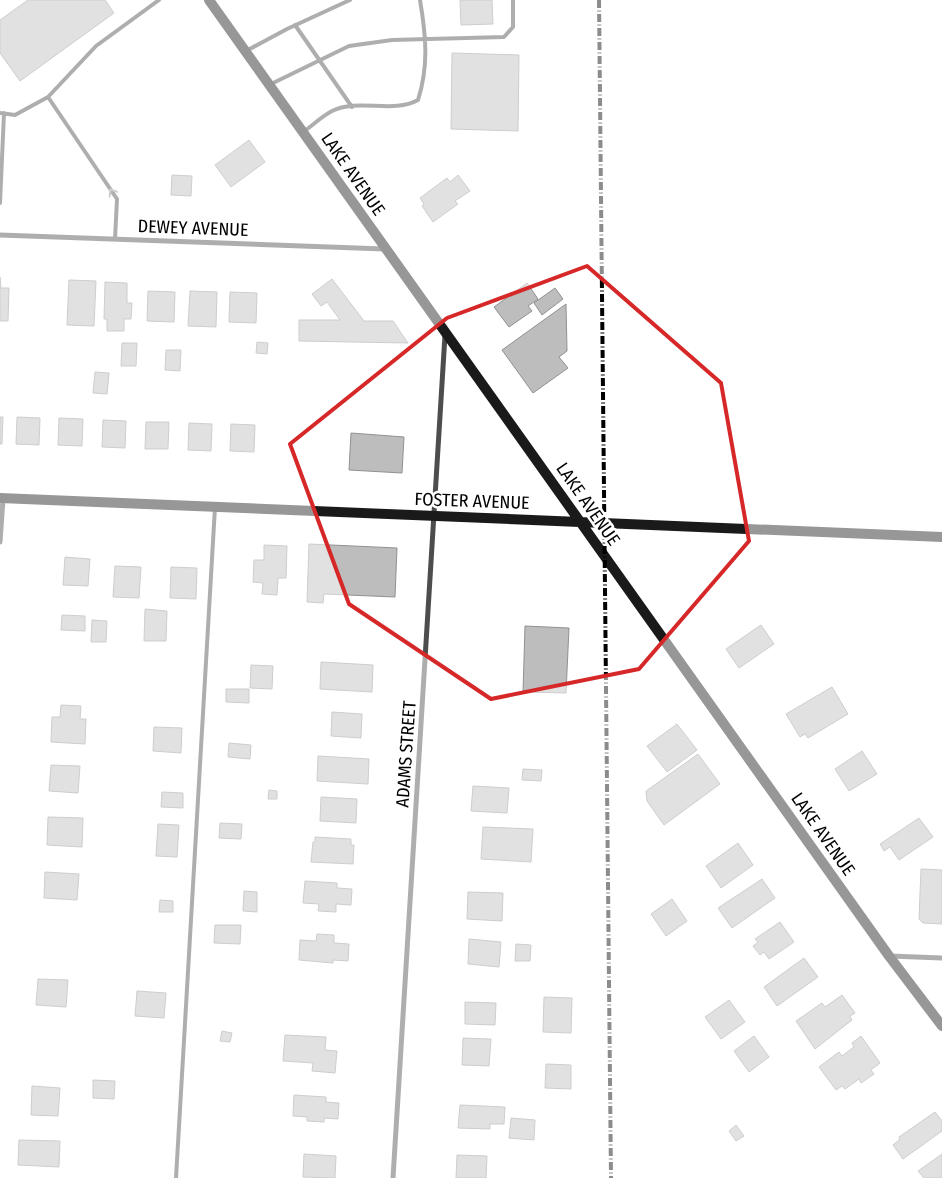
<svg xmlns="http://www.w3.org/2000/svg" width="942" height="1178" font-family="'Fira Sans Condensed',sans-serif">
	<rect width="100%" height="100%" fill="#fff"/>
	<!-- building -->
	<path fill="#bdbdbd" stroke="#919191" d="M28,0H105L114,13L20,81L0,53V20Z
		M460,0H492L493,24L461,25Z
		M452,53L519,55L518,131L451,129Z
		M249,140L265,162L231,187L215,165Z
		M172,175L192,176L191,196L171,195Z
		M458,175L470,191L455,201L458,204L433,222L422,206L424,204L420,198L447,178L450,182Z
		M0,277L1,288H9L8,321H0Z
		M332,279L364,321H393L408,343L299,341V320H340L327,302L321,306L312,294Z
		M69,280L96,281L94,326L67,325Z
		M105,282L127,283V303H132L131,319H124V331H107V319H104Z
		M527,283L538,299L528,306L532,311L509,327L494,307Z
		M555,288L563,299L542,315L534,303Z
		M148,291L175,292L174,322L147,321Z
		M190,291L217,292L216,327L188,326Z
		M230,292L257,293L256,323L229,322Z
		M566,304L567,351L559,357L568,368L533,393L502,350Z
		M257,342L268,343L267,354L256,353Z
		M122,343H137L136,366H121Z
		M166,350H181L180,371L165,370Z
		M95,372L109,373L107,394L93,393Z
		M0,417H3L2,444H0Z
		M17,417L40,418L39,445L16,444Z
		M59,418L83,419L82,446L58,445Z
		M103,420L126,421L125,448L102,447Z
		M146,422H169L168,449H145Z
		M189,423L212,424L211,451L188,450Z
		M231,424L255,425L254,452L230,451Z
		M351,433L404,437L402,473L349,470Z
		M309,544L397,548L395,597L324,594L323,603L307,602Z
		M264,545L287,546L286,578H278L277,595L262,594L263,583L253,582L254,560H264Z
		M65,557L90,559L88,586L63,585Z
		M115,566L141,567L139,598L113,597Z
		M171,567L197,568L196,599L170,598Z
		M145,609L167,611L166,641H144Z
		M62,615L85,616V631L61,630Z
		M92,620L107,621L106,642H91Z
		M761,625L774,644L739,668L726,649Z
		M525,626L569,628L566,693L523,692Z
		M321,662L373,665L372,692L320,689Z
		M251,665L273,666L272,689L250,688Z
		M832,687L848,714L808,738L805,734L800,737L786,714Z
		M226,689H249V703L226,702Z
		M61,705L81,706L80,719H86L85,744L51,742L52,717H60Z
		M332,712L362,714L361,738L331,736Z
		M677,724L697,750L667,772L647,746Z
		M154,727L182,728L181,753L153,751Z
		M229,743L251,745L250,759L228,757Z
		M862,751L877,774L849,791L835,769Z
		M698,754L720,784L664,825L647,801L646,791Z
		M318,756L369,759L368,784L317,781Z
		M51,765L80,766L78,793L49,791Z
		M523,769L542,770L541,781L522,780Z
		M473,786L509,788L507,813L471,811Z
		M269,790L277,791V799H268Z
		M162,792L183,793V808L161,807Z
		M321,797L357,799L356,823L320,821Z
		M48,817L83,818L82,847L47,845Z
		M919,818L933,837L899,860L890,847L884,851L880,844Z
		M220,823L242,824L241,839L219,838Z
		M158,824L179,825L177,857L156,856Z
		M483,827L533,829L531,862L481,859Z
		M315,837L351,839V845H354L353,864L311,862L313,842H315Z
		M738,843L753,865L721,888L706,866Z
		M921,869L942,870V924L923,923L919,919Z
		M45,872L79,874L77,900L44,898Z
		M762,879L775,898L732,928L718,908Z
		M305,881L337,883V888L352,889L351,905L336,904V912L318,911L319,904L303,903Z
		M244,891L257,892V912L243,911Z
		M468,892L503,893L502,921L467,919Z
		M672,899L687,921L666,936L651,914Z
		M160,900L173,901V912H159Z
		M780,922L794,942L769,959L764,952L760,955L753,946L758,942L755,939Z
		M215,925H241L240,944L214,943Z
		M317,934L334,935V943L349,944L348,961L333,960V963L299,960L300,940L316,941Z
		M469,939L501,942L499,967L468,964Z
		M516,944L531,945L530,961H515Z
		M804,958L818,977L777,1006L764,987Z
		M38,979L68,980L66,1007L36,1005Z
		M137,991L166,993L164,1018L135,1016Z
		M842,995L855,1013L850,1016L852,1020L815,1049L796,1021L822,1003L825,1007Z
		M544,997L572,998L571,1033L543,1032Z
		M729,1000L745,1022L721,1039L705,1017Z
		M465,1002L496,1003L495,1025L465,1024Z
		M222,1031L232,1033L230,1042L220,1041Z
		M285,1035L326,1037L325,1050L337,1051L335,1073L312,1071L313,1063L283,1061Z
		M754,1036L769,1057L749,1072L734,1051Z
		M861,1036L880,1063L871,1070L874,1074L861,1083L859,1079L845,1089L842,1086L836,1090L819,1067L839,1052L842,1056L854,1047L852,1043Z
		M463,1038L491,1039L489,1066L462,1065Z
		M546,1064L571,1065V1089L545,1088Z
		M93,1080L115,1081L114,1099L93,1098Z
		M32,1086L60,1088L58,1116L31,1115Z
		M294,1095L326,1097V1102L339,1103L338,1119L324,1118V1122L307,1121V1117L293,1116Z
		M460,1105L505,1107L504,1124H490V1129L458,1128Z
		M935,1112L942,1121V1131L903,1159L893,1145L900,1139L899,1137Z
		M511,1118L535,1120L534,1140L509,1138Z
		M736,1125L744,1136L736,1141L729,1131Z
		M19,1140L60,1141L59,1167L18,1165Z
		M304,1154L336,1156L335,1178L303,1177Z
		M942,1154V1178H924L918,1171Z
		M457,1155L487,1156L486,1178H456Z"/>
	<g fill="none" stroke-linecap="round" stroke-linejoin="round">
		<!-- lane -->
		<path stroke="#4d4d4d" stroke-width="4" d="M295,25L352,107
			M246,51L287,29L350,0
			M271,84L349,46L392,40L504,37L513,27V0
			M48,97L117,199L115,239
			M0,113L15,115L48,97L96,46L159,0
			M303,132C312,126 322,116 332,111C358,98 393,114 418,100C429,65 426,36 420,0
			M0,203L4,113
			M176,1178L215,507"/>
		<!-- street -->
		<path stroke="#4d4d4d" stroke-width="5" d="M0,235L384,249
			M0,542L3,499
			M890,956L942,958
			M393,1178L445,335"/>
		<!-- secondary -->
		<path stroke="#1a1a1a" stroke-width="10" d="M209,0L889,956L942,1026
			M0,498L942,537"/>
		<!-- rail -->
		<path stroke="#000" stroke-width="4" stroke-dasharray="8 2.5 1 2.5" stroke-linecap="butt" d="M599,0L611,1178"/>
	</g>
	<!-- one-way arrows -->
	<defs><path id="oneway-chevron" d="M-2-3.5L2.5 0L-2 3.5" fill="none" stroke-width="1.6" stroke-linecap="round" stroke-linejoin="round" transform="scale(1.25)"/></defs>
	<use stroke="#949494" href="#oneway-chevron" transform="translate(112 192) rotate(-123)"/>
	<!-- marked area -->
	<path d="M0 0H942V1178H0ZM587,266L721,383L749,541L639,669L491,699L349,604L290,444L447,318Z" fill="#fff" fill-opacity=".55" fill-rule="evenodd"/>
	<path fill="none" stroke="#d62828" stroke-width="4" stroke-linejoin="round" d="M587,266L721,383L749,541L639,669L491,699L349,604L290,444L447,318Z"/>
	<g text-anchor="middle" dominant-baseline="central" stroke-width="5" stroke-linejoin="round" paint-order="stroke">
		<!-- street labels -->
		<g font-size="18" fill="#000" stroke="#fff">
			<text transform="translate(353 174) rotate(55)">LAKE AVENUE</text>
			<text transform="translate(193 228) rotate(2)">DEWEY AVENUE</text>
			<text transform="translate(472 501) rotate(2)">FOSTER AVENUE</text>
			<text transform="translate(588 504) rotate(55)">LAKE AVENUE</text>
			<text transform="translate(406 754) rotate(-86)">ADAMS STREET</text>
			<text transform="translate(823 834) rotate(55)">LAKE AVENUE</text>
		</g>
	</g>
</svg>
